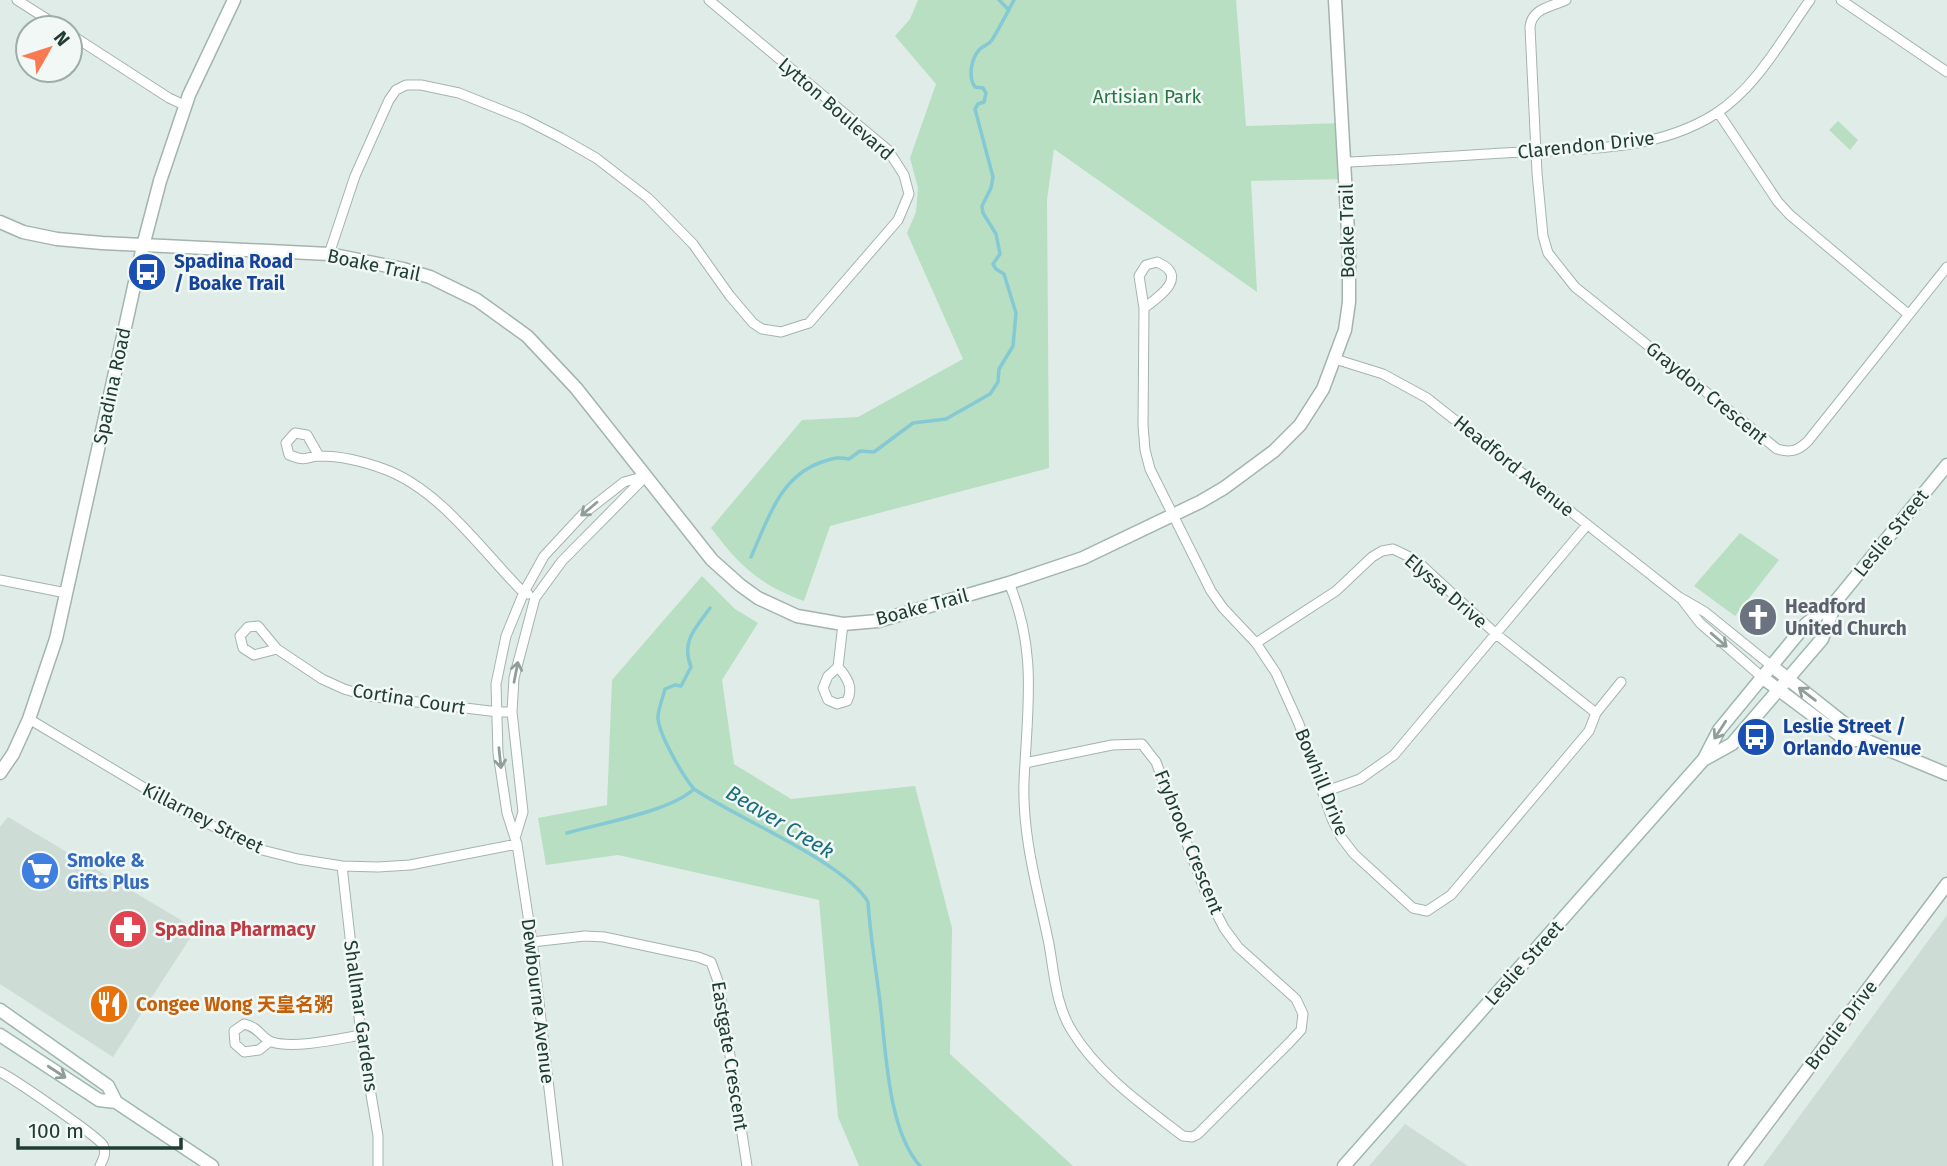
<svg xmlns="http://www.w3.org/2000/svg" width="1947" height="1166" font-family="'Fira Sans','Noto Sans SC',sans-serif">
	<rect width="100%" height="100%" fill="#e0ece7"/>
	<!-- built -->
	<path fill="#cedcd6" d="M8,817L196,929L113,1057L0,984V827Z
		M1947,915V1166H1762H1763Z
		M1405,1124L1468,1166H1369Z"/>
	<!-- green -->
	<path fill="#b8dfc2" d="M918,0H1236L1246,126L1343,123L1346,179L1251,181L1257,292L1054,149L1047,200L1049,468L830,526L804,601C758,584 740,566 711,528L802,420L858,417L963,359L907,233L916,212L918,188L910,158L936,84L895,36L910,19Z
		M1838,121L1858,140L1850,150L1829,130Z
		M1740,533L1779,560L1735,616L1694,586Z
		M702,576L735,609L758,623L722,680L734,764L791,799L915,786L952,928L950,1054L1073,1166H859L838,1117L819,900L618,855L546,865L538,818L607,805L612,680Z"/>
	<g fill="none" stroke-linecap="round" stroke-linejoin="round">
		<!-- stream -->
		<path stroke="#85c9d4" stroke-width="3.5" d="M999,0L1009,10
			M751,557C768,519 780,476 822,462C833,458 838,457 849,459L860,451L874,452L913,423L946,419L990,394L998,382L999,369L1013,346L1016,313L1004,274L996,269L993,264L1000,254L996,234L983,213L982,206L991,188L993,177L975,109L978,104L984,102L986,93L983,88L975,87C968,78 971,59 979,50C983,45 988,46 992,40C1000,27 1007,13 1014,0
			M710,608C695,629 681,641 691,667L681,686L675,685L665,689C663,697 659,707 658,716C657,732 683,776 694,789C736,818 845,862 868,902C870,933 875,963 879,994C886,1043 886,1128 920,1166
			M567,833C601,823 669,812 694,789"/>
		<!-- minor casing -->
		<g stroke="#a3b4ae" stroke-width="11">
			<path id="minor" d="M17,0L61,28
				M1566,0C1551,7 1532,8 1530,27L1537,173L1543,236L1548,253L1575,287L1777,449C1791,453 1798,451 1808,441L1947,267
				M1841,0L1947,72
				M70,34L169,98L184,105
				M1718,112L1778,202L1790,215L1908,314
				M1345,162C1398,160 1451,156 1504,153C1574,149 1654,153 1715,114C1757,87 1782,39 1810,0
				M329,254L355,176L389,100L396,90L406,85H421L459,93L524,119L561,138L596,158L648,198L693,244L730,296L753,323L762,329L781,332L809,323L898,220L909,194L904,175L888,150L709,0
				M1144,308L1139,276L1146,265L1157,262C1190,276 1159,297 1144,308L1143,425L1145,450L1150,469L1211,591L1223,608L1256,643L1276,673L1299,724L1332,819L1341,837L1354,854L1413,908L1427,911L1451,895L1589,731L1596,713L1621,682
				M1335,359L1383,374L1427,398L1679,597L1705,612L1773,667
				M319,456L307,435L295,433L286,443L289,455C308,462 303,457 320,456C340,456 365,462 384,469C439,489 480,548 520,589L528,594
				M0,580L66,593
				M1009,583C1038,652 1027,710 1024,782C1022,836 1038,891 1049,944C1054,973 1056,1006 1072,1031C1098,1074 1144,1106 1183,1136L1192,1137L1198,1134L1289,1043L1301,1030L1303,1014L1296,999L1238,947L1224,928L1205,891L1156,762L1142,744L1112,745L1025,763
				M1683,601L1700,623L1763,678
				M1256,643L1336,591L1372,557L1382,551L1393,549L1416,560L1496,634L1596,713
				M277,649L254,655L243,648L240,636L248,627L258,626L277,649L322,679L344,689L368,696L498,712H512
				M838,667C847,677 854,688 847,701L837,704L828,700L823,688L828,676Z
				M838,667L843,624
				M29,719L188,814L262,850L298,859L342,866L378,867L410,865L517,844
				M1324,792L1360,779L1394,755L1587,525
				M516,835L523,812L512,712L514,678L535,598L562,561L646,476
				M342,866L361,1035L378,1136V1166
				M532,942L585,936L604,937L698,957L711,962L719,984L747,1166
				M269,1042L259,1050L244,1052L235,1044L234,1031L244,1024C259,1027 261,1038 272,1042C294,1049 338,1039 361,1035
				M0,1072C14,1079 96,1135 103,1145C107,1153 103,1159 100,1166
				M558,1166L532,942L517,844L507,813L498,753L496,684L506,636L524,592L544,556L583,514L624,482L646,476"/>
		</g>
		<!-- tertiary casing -->
		<g stroke="#a3b4ae" stroke-width="15">
			<path id="tertiary" d="M0,222L23,232L57,239L102,243L329,254L403,269L430,277L477,300L527,336L576,388L712,560L740,585L758,598L797,616L843,624L878,621L1009,583L1083,558L1200,502L1224,488L1274,451L1300,425L1323,389L1345,330L1349,302V250L1335,0
				M1773,667L1865,740L1947,774
				M1763,678L1846,740H1865
				M0,773L13,754L29,719L56,639L143,246L160,181L189,95L234,0
				M1735,1166L1947,884"/>
		</g>
		<!-- secondary casing -->
		<g stroke="#9eb8af" stroke-width="15">
			<path id="secondary" d="M1705,759L1732,744L1822,639L1836,602
				M0,1010L108,1086L116,1102
				M0,1035L99,1100L116,1102L212,1166
				M1344,1166L1704,759L1719,730L1806,624L1836,601L1947,465"/>
		</g>
		<!-- minor -->
		<use href="#minor" stroke="#fff" stroke-width="9"/>
		<!-- tertiary -->
		<use href="#tertiary" stroke="#fff" stroke-width="12"/>
		<!-- secondary -->
		<use href="#secondary" stroke="#fff" stroke-width="12"/>
	</g>
	<!-- one-way arrows -->
	<defs><path id="oneway-shaft" d="M-6 0H5M1.5-3L5.5 0L1.5 3" fill="none" stroke-width="1.6" stroke-linecap="round" stroke-linejoin="round" transform="scale(1.75)"/></defs>
	<g stroke="#909e9a">
		<use href="#oneway-shaft" transform="translate(589 509) rotate(140)"/>
		<use href="#oneway-shaft" transform="translate(1719 640) rotate(41)"/>
		<use href="#oneway-shaft" transform="translate(516 672) rotate(-79)"/>
		<use href="#oneway-shaft" transform="translate(1807 694) rotate(-143)"/>
		<use href="#oneway-shaft" transform="translate(1720 730) rotate(123)"/>
		<use href="#oneway-shaft" transform="translate(500 758) rotate(84)"/>
		<use href="#oneway-shaft" transform="translate(57 1072) rotate(33)"/>
	</g>
	<!-- icons -->
	<defs>
		<g id="bus-disc" transform="scale(2.0125)"><circle r="9.5" fill="#1a4fb4" stroke="#f1f8f5"/><path d="M-5-6H5V4H4V6H2V4H-2V6H-4V4H-5ZM-3.5-4V0h7V-4ZM-3.5 1.2v1.5H-2V1.2ZM2 1.2v1.5H3.5V1.2Z" fill="#fff"/></g>
		<g id="church-disc" transform="scale(2.0125)"><circle r="9.5" fill="#6b7280" stroke="#f1f8f5"/><path d="M-1.2-6h2.4v3.5h3.3v2.4h-3.3V6h-2.4V-.1h-3.3v-2.4h3.3Z" fill="#fff"/></g>
		<g id="supermarket-disc" transform="scale(2.0125)"><circle r="9.5" fill="#3f7fe0" stroke="#f1f8f5"/><path d="M-6-5.5h2.5l.6 2H6L4.5 2H-2.5L-4.4-4H-6ZM-1.5 3.2a1.3 1.3 0 1 0 .1 0ZM3 3.2a1.3 1.3 0 1 0 .1 0Z" fill="#fff"/></g>
		<g id="pharmacy-disc" transform="scale(2.0125)"><circle r="9.5" fill="#e0444e" stroke="#f1f8f5"/><path d="M-2-6h4v4h4v4h-4v4h-4v-4h-4v-4h4Z" fill="#fff"/></g>
		<g id="restaurant-disc" transform="scale(2.0125)"><circle r="9.5" fill="#e8710a" stroke="#f1f8f5"/><path d="M-5-6h1v4h1v-4h1v4h1v-4h1v5L-1.5 .5V6h-2V.5L-5-1ZM5-6V6H3V1.5H1.5Q1.5-4 5-6Z" fill="#fff"/></g>
	</defs>
	<g fill-rule="evenodd">
		<use href="#bus-disc" x="147" y="272"/>
		<use href="#church-disc" x="1758" y="617"/>
		<use href="#bus-disc" x="1756" y="737"/>
		<use href="#supermarket-disc" x="40" y="871"/>
		<use href="#pharmacy-disc" x="128" y="929"/>
		<use href="#restaurant-disc" x="109" y="1004"/>
	</g>
	<g text-anchor="middle" dominant-baseline="central" stroke-width="5" stroke-linejoin="round" paint-order="stroke">
		<!-- park labels -->
		<g font-size="19" fill="#287646" stroke="#f1f8f5">
			<text x="1147" y="96">Artisian Park</text>
		</g>
		<!-- street labels -->
		<g font-size="19" fill="#203d35" stroke="#f1f8f5">
			<text transform="translate(836 109) rotate(41)">Lytton Boulevard</text>
			<text transform="translate(1586 145) rotate(-6)">Clarendon Drive</text>
			<text transform="translate(1347 231) rotate(-91)">Boake Trail</text>
			<text transform="translate(374 265) rotate(12)">Boake Trail</text>
			<text transform="translate(112 386) rotate(-78)">Spadina Road</text>
			<text transform="translate(1707 393) rotate(39)">Graydon Crescent</text>
			<text transform="translate(1514 466) rotate(39)">Headford Avenue</text>
			<text transform="translate(1891 533) rotate(-51)">Leslie Street</text>
			<text transform="translate(1446 591) rotate(41)">Elyssa Drive</text>
			<text transform="translate(922 607) rotate(-15)">Boake Trail</text>
			<text transform="translate(409 699) rotate(9)">Cortina Court</text>
			<text transform="translate(1322 782) rotate(68)">Bowhill Drive</text>
			<text transform="translate(203 818) rotate(27)">Killarney Street</text>
			<text transform="translate(1189 842) rotate(68)">Frybrook Crescent</text>
			<text transform="translate(1524 963) rotate(-48)">Leslie Street</text>
			<text transform="translate(538 1001) rotate(83)">Dewbourne Avenue</text>
			<text transform="translate(361 1016) rotate(82)">Shallmar Gardens</text>
			<text transform="translate(1841 1025) rotate(-53)">Brodie Drive</text>
			<text transform="translate(730 1056) rotate(81)">Eastgate Crescent</text>
		</g>
		<!-- transit labels -->
		<g font-size="19" font-weight="bold" fill="#164399" stroke="#f1f8f5" text-anchor="start">
			<text x="174" y="261">Spadina Road<tspan x="174" dy="22">/ Boake Trail</tspan></text>
			<text x="1783" y="726">Leslie Street /<tspan x="1783" dy="22">Orlando Avenue</tspan></text>
		</g>
		<!-- worship labels -->
		<g font-size="19" font-weight="bold" fill="#5b616d" stroke="#f1f8f5" text-anchor="start">
			<text x="1785" y="606">Headford<tspan x="1785" dy="22">United Church</tspan></text>
		</g>
		<!-- shop labels -->
		<g font-size="19" font-weight="bold" fill="#366cbe" stroke="#f1f8f5" text-anchor="start">
			<text x="67" y="860">Smoke &amp;<tspan x="67" dy="22">Gifts Plus</tspan></text>
		</g>
		<!-- health labels -->
		<g font-size="19" font-weight="bold" fill="#be3a42" stroke="#f1f8f5" text-anchor="start">
			<text x="155" y="929">Spadina Pharmacy</text>
		</g>
		<!-- food labels -->
		<g font-size="19" font-weight="bold" fill="#c56008" stroke="#f1f8f5" text-anchor="start">
			<text x="136" y="1004">Congee Wong 天皇名粥</text>
		</g>
		<!-- water labels -->
		<g font-size="21" font-style="italic" fill="#176c7d" stroke="#f1f8f5">
			<text transform="translate(780 822) rotate(31)">Beaver Creek</text>
		</g>
	</g>
	<!-- north arrow -->
	<g transform="translate(49 49) rotate(51)"><circle r="33" fill="#f1f8f5" stroke="#9dada8" stroke-width="2"/>
	<path d="M0-5L12 26L0 18L-12 26Z" fill="#fa7951"/>
	<text y="-10" font-size="19" font-weight="bold" text-anchor="middle" fill="#203d35">N</text>
	</g>
	<!-- scale -->
	<path d="M18 1138v10h163v-10" fill="none" stroke="#203d35" stroke-width="3.5"/>
	<text x="28" y="1138" font-size="21" fill="#203d35" stroke="#f1f8f5" stroke-width="5" paint-order="stroke">100 m</text>
</svg>
